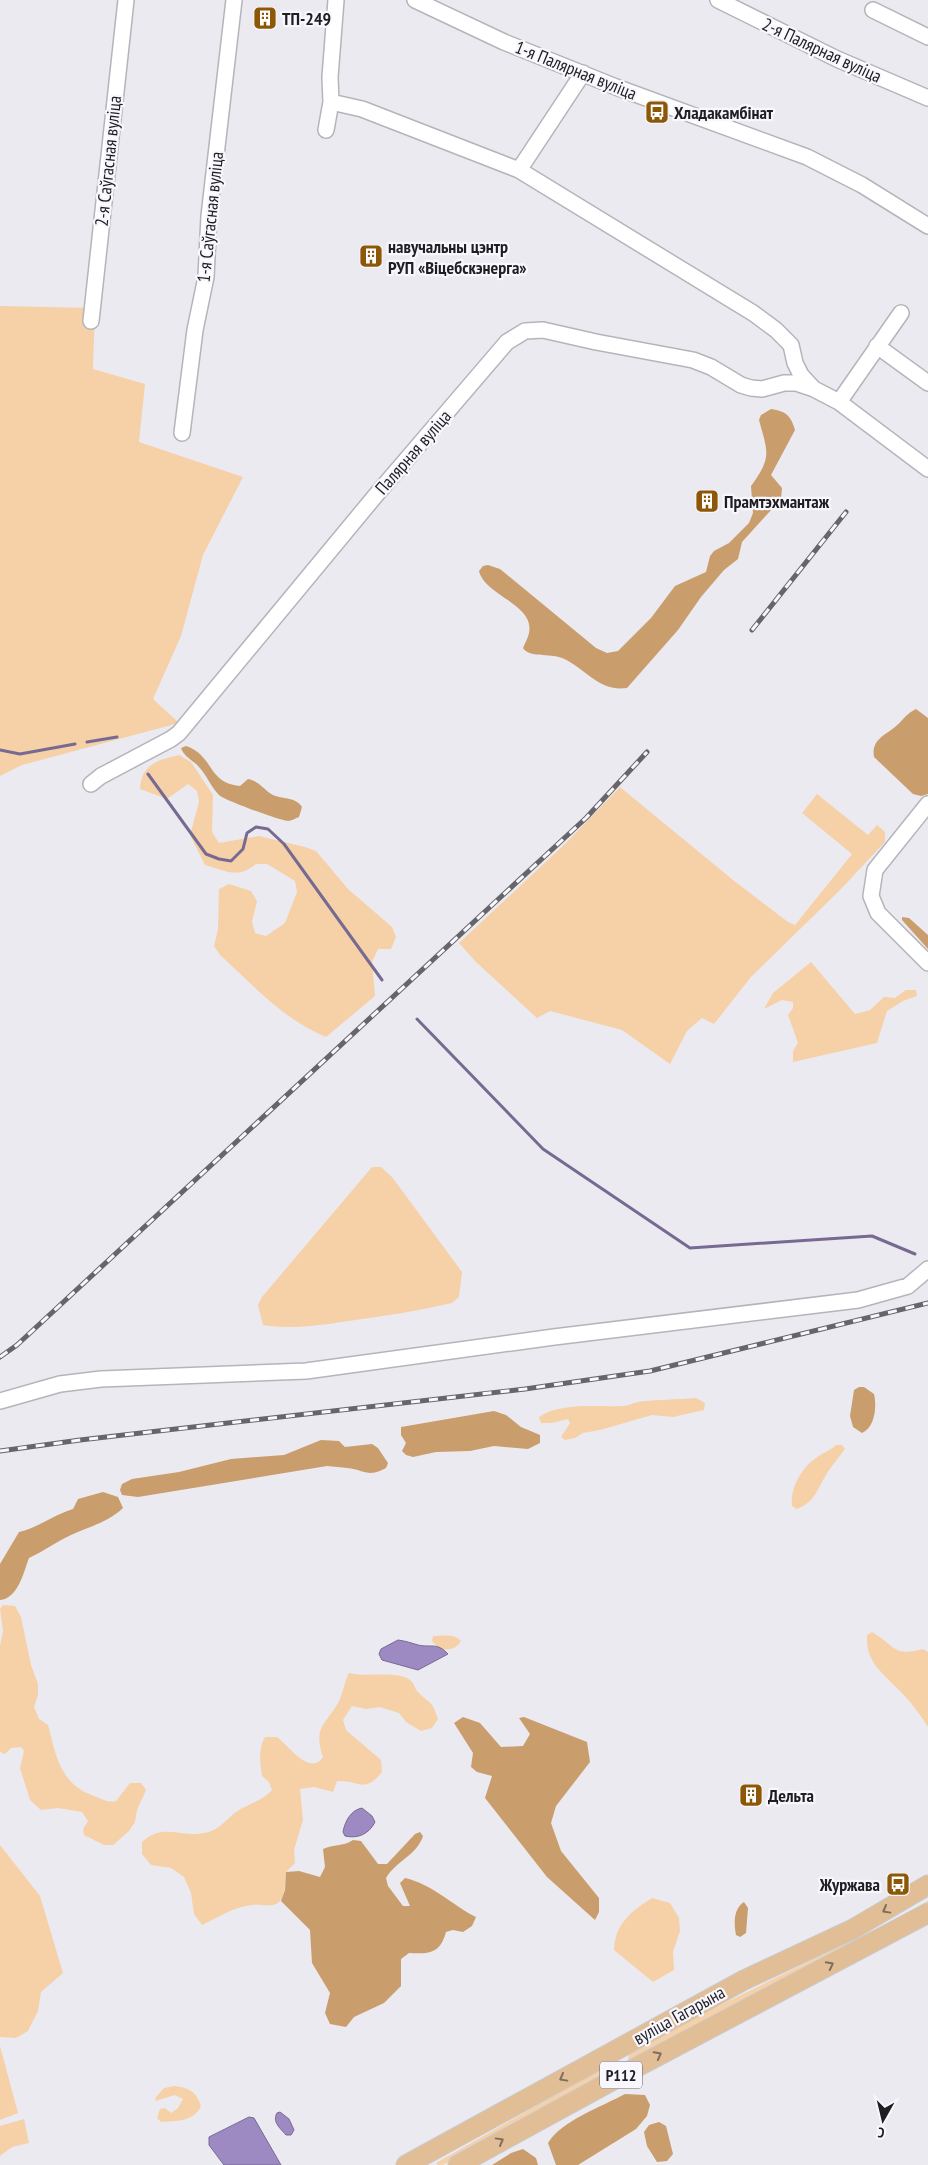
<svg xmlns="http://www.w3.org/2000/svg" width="928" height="2165" font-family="'PT Sans Narrow',sans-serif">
	<rect width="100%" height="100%" fill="#eceaf1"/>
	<!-- green -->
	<path fill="#f6d0a7" d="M0,306L95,308L93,369L145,384L139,442L243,477L203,555L181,636L153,699L179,723L22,765L0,776Z
		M179,755L191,762L213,795L212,832L219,843L259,836L305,847L316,851L348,889L392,927L396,937L391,949H378L372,962L375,996L326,1037C284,1020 253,985 220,955L214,946L218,929L219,889L229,884L251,891L257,901L252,922L255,933L266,936L285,923L297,892L295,881L267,864H256C238,879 226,871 205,865L190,835L199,802L197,791L188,784L167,799L140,789C141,764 158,760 179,755Z
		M620,787L733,880L788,922L795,925L852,854L802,813L817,794L868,835L877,825L885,832V842L841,889L751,977L714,1024L702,1018L687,1031L670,1064L622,1030L550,1011L537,1018L476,962L459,943L567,842Z
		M811,962L855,1014L870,1010L884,997L895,998L906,990H916L917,996L903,1001L887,1011L877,1043L793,1062V1051L798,1043L788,1015L793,1008V1002L782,1000L764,1009L773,993Z
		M372,1167H381L392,1177L462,1272L459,1297L452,1303C418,1311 383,1316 349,1321C321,1325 291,1330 263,1325L258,1305L262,1297Z
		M696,1398L705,1403L704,1410L673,1417L652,1415L600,1430L583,1433L575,1438L565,1440L561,1437L570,1423L568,1419L552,1423H541L539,1417C559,1402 599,1407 623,1406C628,1406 633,1403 638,1402C657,1399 677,1400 696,1398Z
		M836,1445H842L845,1449C839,1458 831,1466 826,1475C816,1491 816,1501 797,1509L792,1506C790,1489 801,1468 816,1458C822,1453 830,1451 836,1445Z
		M3,1605L15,1606L21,1617L31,1665L38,1684V1695L34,1707L39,1719L48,1725C56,1756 60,1784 94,1796C102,1799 108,1803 116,1801L130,1783H141L146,1790L137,1810L135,1822L129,1831L113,1845H104L84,1835L83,1829L88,1821L82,1812L58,1808L41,1810L30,1800L20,1768L24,1751L21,1747L11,1748L5,1754L0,1752V1646L3,1631L0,1609Z
		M872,1632C896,1646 892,1657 923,1649L928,1652V1727C920,1714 910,1701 899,1690C882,1673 865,1661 867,1635Z
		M433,1636C442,1636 454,1633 461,1641C455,1650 449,1650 440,1649L432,1641Z
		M349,1673C365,1678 401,1669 412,1682C415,1685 415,1690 418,1692C430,1705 431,1698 438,1719L432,1728L421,1731L406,1722L399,1713L380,1707L366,1709L352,1706L343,1720L346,1730L381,1760L382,1772C365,1794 359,1780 337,1781L333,1792L314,1787L300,1789L303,1820L294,1850L295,1863L286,1872C285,1881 286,1895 279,1902C273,1908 261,1904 253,1905C233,1907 219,1917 202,1925L194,1914L191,1893L184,1877L171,1868L151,1865L142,1854V1842C163,1822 181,1838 204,1833C219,1831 225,1820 236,1812C247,1804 263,1801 272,1790L269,1782L262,1776C260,1762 258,1749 265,1737H277C288,1745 310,1777 323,1757C313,1728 325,1725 338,1703C343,1694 344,1682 349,1673Z
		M0,1845L40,1896L63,1973L41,1992L38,2011L28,2031L16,2038L0,2037Z
		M652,1898L670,1903L679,1918L680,1931L673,1952L674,1970L653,1982L614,1950C615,1924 631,1911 652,1898Z
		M928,1901V1906L631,2060L628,2059L629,2054L702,2014L900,1917Z
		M0,2046L18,2113L0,2120Z
		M601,2069H605L604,2075L443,2165H438L436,2163Z
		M174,2086C189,2088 196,2091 201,2106C194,2122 176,2121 161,2122L157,2118L160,2109L165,2108L171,2113L178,2108L183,2099L175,2095L155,2101L156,2097L164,2088Z
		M24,2119L29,2143L12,2147L0,2156V2126Z"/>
	<!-- forest -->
	<path fill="#c99d6c" d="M771,409C786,411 791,416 795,430L771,475L782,488L781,499L742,542L738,559L724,570L701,597L678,630L627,688C598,692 586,668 562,658C549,653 529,658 523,648C525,643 528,638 529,633C535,604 485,596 479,571L483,566L488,565L500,569L596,648L607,653L618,651L651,618L675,586L706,572L710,556L714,551L729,543L749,523L753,513L751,486C772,457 768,453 759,420L761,415Z
		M916,709L928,718V794L921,796L913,794L874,757C871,740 885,735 895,727C905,719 903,716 916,709Z
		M186,746C214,755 207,783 240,786L248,779C259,781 264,790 273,795C282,799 296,797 302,807L299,817C296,818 291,821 288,821C281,821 224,800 219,795C211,787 206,774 199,767C193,760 184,757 181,748Z
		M902,917L909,918L928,935V949L902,920Z
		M859,1387H864L874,1394C877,1407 875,1427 862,1433L853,1427L850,1416L854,1390Z
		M494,1411L506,1415L521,1427L540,1435V1443L528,1449L494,1446L470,1451L436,1452L413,1457L406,1455L402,1451L406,1443L401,1435V1427Z
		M321,1440L339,1441L345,1447L372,1444L378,1448L388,1463L386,1468C368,1478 365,1470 347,1468C341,1467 334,1467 327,1466L138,1497L122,1495L120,1490L122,1484L132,1479L179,1472L231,1459L284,1455Z
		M103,1492L118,1497L123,1508C107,1523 90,1526 71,1535C56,1542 44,1551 29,1558C24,1571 18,1599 0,1600V1564L19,1532C40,1527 53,1515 73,1509L78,1499Z
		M463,1717L480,1723L501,1747L523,1746L530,1734L519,1718L524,1717L587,1742L590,1762L556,1806L551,1823L561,1851L599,1898V1912L595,1920L547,1877L485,1798L492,1776L477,1772L471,1767L473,1753L454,1723Z
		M420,1832L423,1836C417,1855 396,1861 386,1878L388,1886L403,1906H410L400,1883L405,1878C432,1884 452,1905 476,1917L472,1926L463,1932L453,1930L446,1932C440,1954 429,1954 409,1953L401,1959V1986L384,2003L354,2017L346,2027L330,2024L325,2013L330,1993L312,1963L310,1930L281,1901L285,1890L286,1872L299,1871L320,1877L325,1867L323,1849C334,1844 342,1847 353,1840L361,1841L378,1864H387L415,1834Z
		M744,1902L748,1908L746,1933L740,1937L736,1935C734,1924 733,1909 744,1902Z
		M625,2094L645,2095L650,2105L647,2116L636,2129L578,2165H556L548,2143C561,2121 603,2106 625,2094Z
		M659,2122L666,2126L673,2154L667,2161L657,2162L647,2146L644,2132L649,2125Z
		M523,2149L536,2158L538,2165H492L511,2153Z"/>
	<!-- water -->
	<path fill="#9d8ac2" stroke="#776a92" d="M398,1640C406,1641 411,1643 418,1645C432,1648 437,1642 448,1654L418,1670L382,1660L379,1654L381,1649Z
		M362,1808L372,1816L375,1822C369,1834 358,1839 345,1836L343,1832C345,1821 351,1810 362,1808Z
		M280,2112L289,2119L294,2130L291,2135H286C280,2128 272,2122 277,2113Z
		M249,2117L254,2118L281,2165H224L209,2145V2137Z"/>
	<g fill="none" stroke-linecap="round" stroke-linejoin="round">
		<!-- stream -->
		<path stroke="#776a92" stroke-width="3" d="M87,742L117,737
			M0,750L20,754L75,744
			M148,774L206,854L219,859L231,861L243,849L247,833L256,827L268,829L284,844L382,980
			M417,1019L543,1149L690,1248L872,1236L915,1254"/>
		<!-- minor casing -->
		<g stroke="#b6b4bb" stroke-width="18">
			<path id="minor" d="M415,0L504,42L616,87L807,157L862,185L928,226
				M718,0L837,59L928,98
				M873,10L928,37
				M331,102L362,109L519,170L753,313L776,330L791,345L795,363L801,375L813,388
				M326,130L331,102L330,77L336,0
				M519,170L583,73
				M91,321L126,0
				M877,346L928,383
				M839,402L901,313
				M182,433L195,330L206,277L209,216L234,0
				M91,784L101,776L171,739L179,733L376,495L507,342L525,331L543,330L596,342L693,360L711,367L741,385L751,388L762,389L784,383H796L814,389L839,402L928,469
				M928,804L875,870L871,896L878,913L928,963
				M0,1401L60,1384L101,1379L306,1371L554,1337L858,1300L908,1286L928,1269"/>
		</g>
		<!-- major casing -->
		<g stroke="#c9c9ca" stroke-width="21">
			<path id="major" d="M406,2165L744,1980L853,1929L928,1885
				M458,2165L637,2067L928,1913"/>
		</g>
		<!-- minor -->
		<use href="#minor" stroke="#fff" stroke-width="15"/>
		<!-- major -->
		<use href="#major" stroke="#e1be96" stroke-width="19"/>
		<!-- rail casing -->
		<g stroke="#666569" stroke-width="5">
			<path id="rail" d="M752,630L846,512
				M0,1357L17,1345L586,818L647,752
				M0,1451L80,1440L525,1389L650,1371L928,1303"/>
		</g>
		<!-- rail -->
		<use href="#rail" stroke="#f9f7fe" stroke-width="3" stroke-dasharray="9" stroke-linecap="butt"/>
	</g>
	<!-- one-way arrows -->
	<defs><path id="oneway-chevron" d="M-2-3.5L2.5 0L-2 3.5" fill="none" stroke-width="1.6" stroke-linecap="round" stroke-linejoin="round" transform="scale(1.25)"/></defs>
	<g stroke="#806e5c">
		<use href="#oneway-chevron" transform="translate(886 1910) rotate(151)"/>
		<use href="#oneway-chevron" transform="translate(830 1965) rotate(-27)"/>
		<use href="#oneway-chevron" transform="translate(658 2055) rotate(-28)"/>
		<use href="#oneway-chevron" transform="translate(563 2078) rotate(151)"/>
		<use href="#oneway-chevron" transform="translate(500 2141) rotate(-29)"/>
	</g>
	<!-- icons -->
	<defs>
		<g id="building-square" transform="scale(1.25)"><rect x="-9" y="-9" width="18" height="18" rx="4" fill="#8c5707" stroke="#f9f7fe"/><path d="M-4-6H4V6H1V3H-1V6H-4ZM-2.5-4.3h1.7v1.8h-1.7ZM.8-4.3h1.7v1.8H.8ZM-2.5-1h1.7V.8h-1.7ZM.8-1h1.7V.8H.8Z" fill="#fff"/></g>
		<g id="bus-square" transform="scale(1.25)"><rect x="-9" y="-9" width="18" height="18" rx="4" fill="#8c5707" stroke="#f9f7fe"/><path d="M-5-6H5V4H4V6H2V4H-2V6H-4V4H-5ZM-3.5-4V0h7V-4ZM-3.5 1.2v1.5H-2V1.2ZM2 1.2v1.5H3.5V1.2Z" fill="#fff"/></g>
	</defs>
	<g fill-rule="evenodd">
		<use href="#building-square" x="265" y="18"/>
		<use href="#bus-square" x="657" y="112"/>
		<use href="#building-square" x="371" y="256"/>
		<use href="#building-square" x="707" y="501"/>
		<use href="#building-square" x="751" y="1795"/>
		<use href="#bus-square" x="898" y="1884"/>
	</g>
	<g text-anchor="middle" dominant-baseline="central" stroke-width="4.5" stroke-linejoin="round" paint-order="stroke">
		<!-- shield labels -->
		<rect fill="#f9f7fe" stroke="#605f63" stroke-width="1" x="600" y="2061.5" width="42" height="27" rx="4"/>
		<g font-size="16" font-weight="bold" fill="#1f1e21">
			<text x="621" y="2075">Р112</text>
		</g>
		<!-- poi labels -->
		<g font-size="18" font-weight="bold" fill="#1f1e21" stroke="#f9f7fe" text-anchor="start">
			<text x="282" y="18">ТП-249</text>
			<text x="674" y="112">Хладакамбінат</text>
			<text x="388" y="246">навучальны цэнтр<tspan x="388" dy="21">РУП «Віцебскэнерга»</tspan></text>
			<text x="724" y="501">Прамтэхмантаж</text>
			<text x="768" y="1795">Дельта</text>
			<text x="880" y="1884" text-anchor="end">Журжава</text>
		</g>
		<!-- street labels -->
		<g font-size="18" fill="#1f1e21" stroke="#f9f7fe">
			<text transform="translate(822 50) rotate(25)">2-я Палярная вуліца</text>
			<text transform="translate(576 70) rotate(22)">1-я Палярная вуліца</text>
			<text transform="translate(108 161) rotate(-84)">2-я Саўгасная вуліца</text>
			<text transform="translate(210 217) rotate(-84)">1-я Саўгасная вуліца</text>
			<text transform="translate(413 452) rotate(-49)">Палярная вуліца</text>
			<text transform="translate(679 2015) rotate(-29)">вуліца Гагарына</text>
		</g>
	</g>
	<!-- north arrow -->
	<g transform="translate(883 2120) rotate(188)" stroke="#f9f7fe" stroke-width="4" paint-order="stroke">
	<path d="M0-4L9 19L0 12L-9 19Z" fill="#1f1e21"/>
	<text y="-8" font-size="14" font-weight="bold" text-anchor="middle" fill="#1f1e21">С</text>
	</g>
</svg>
